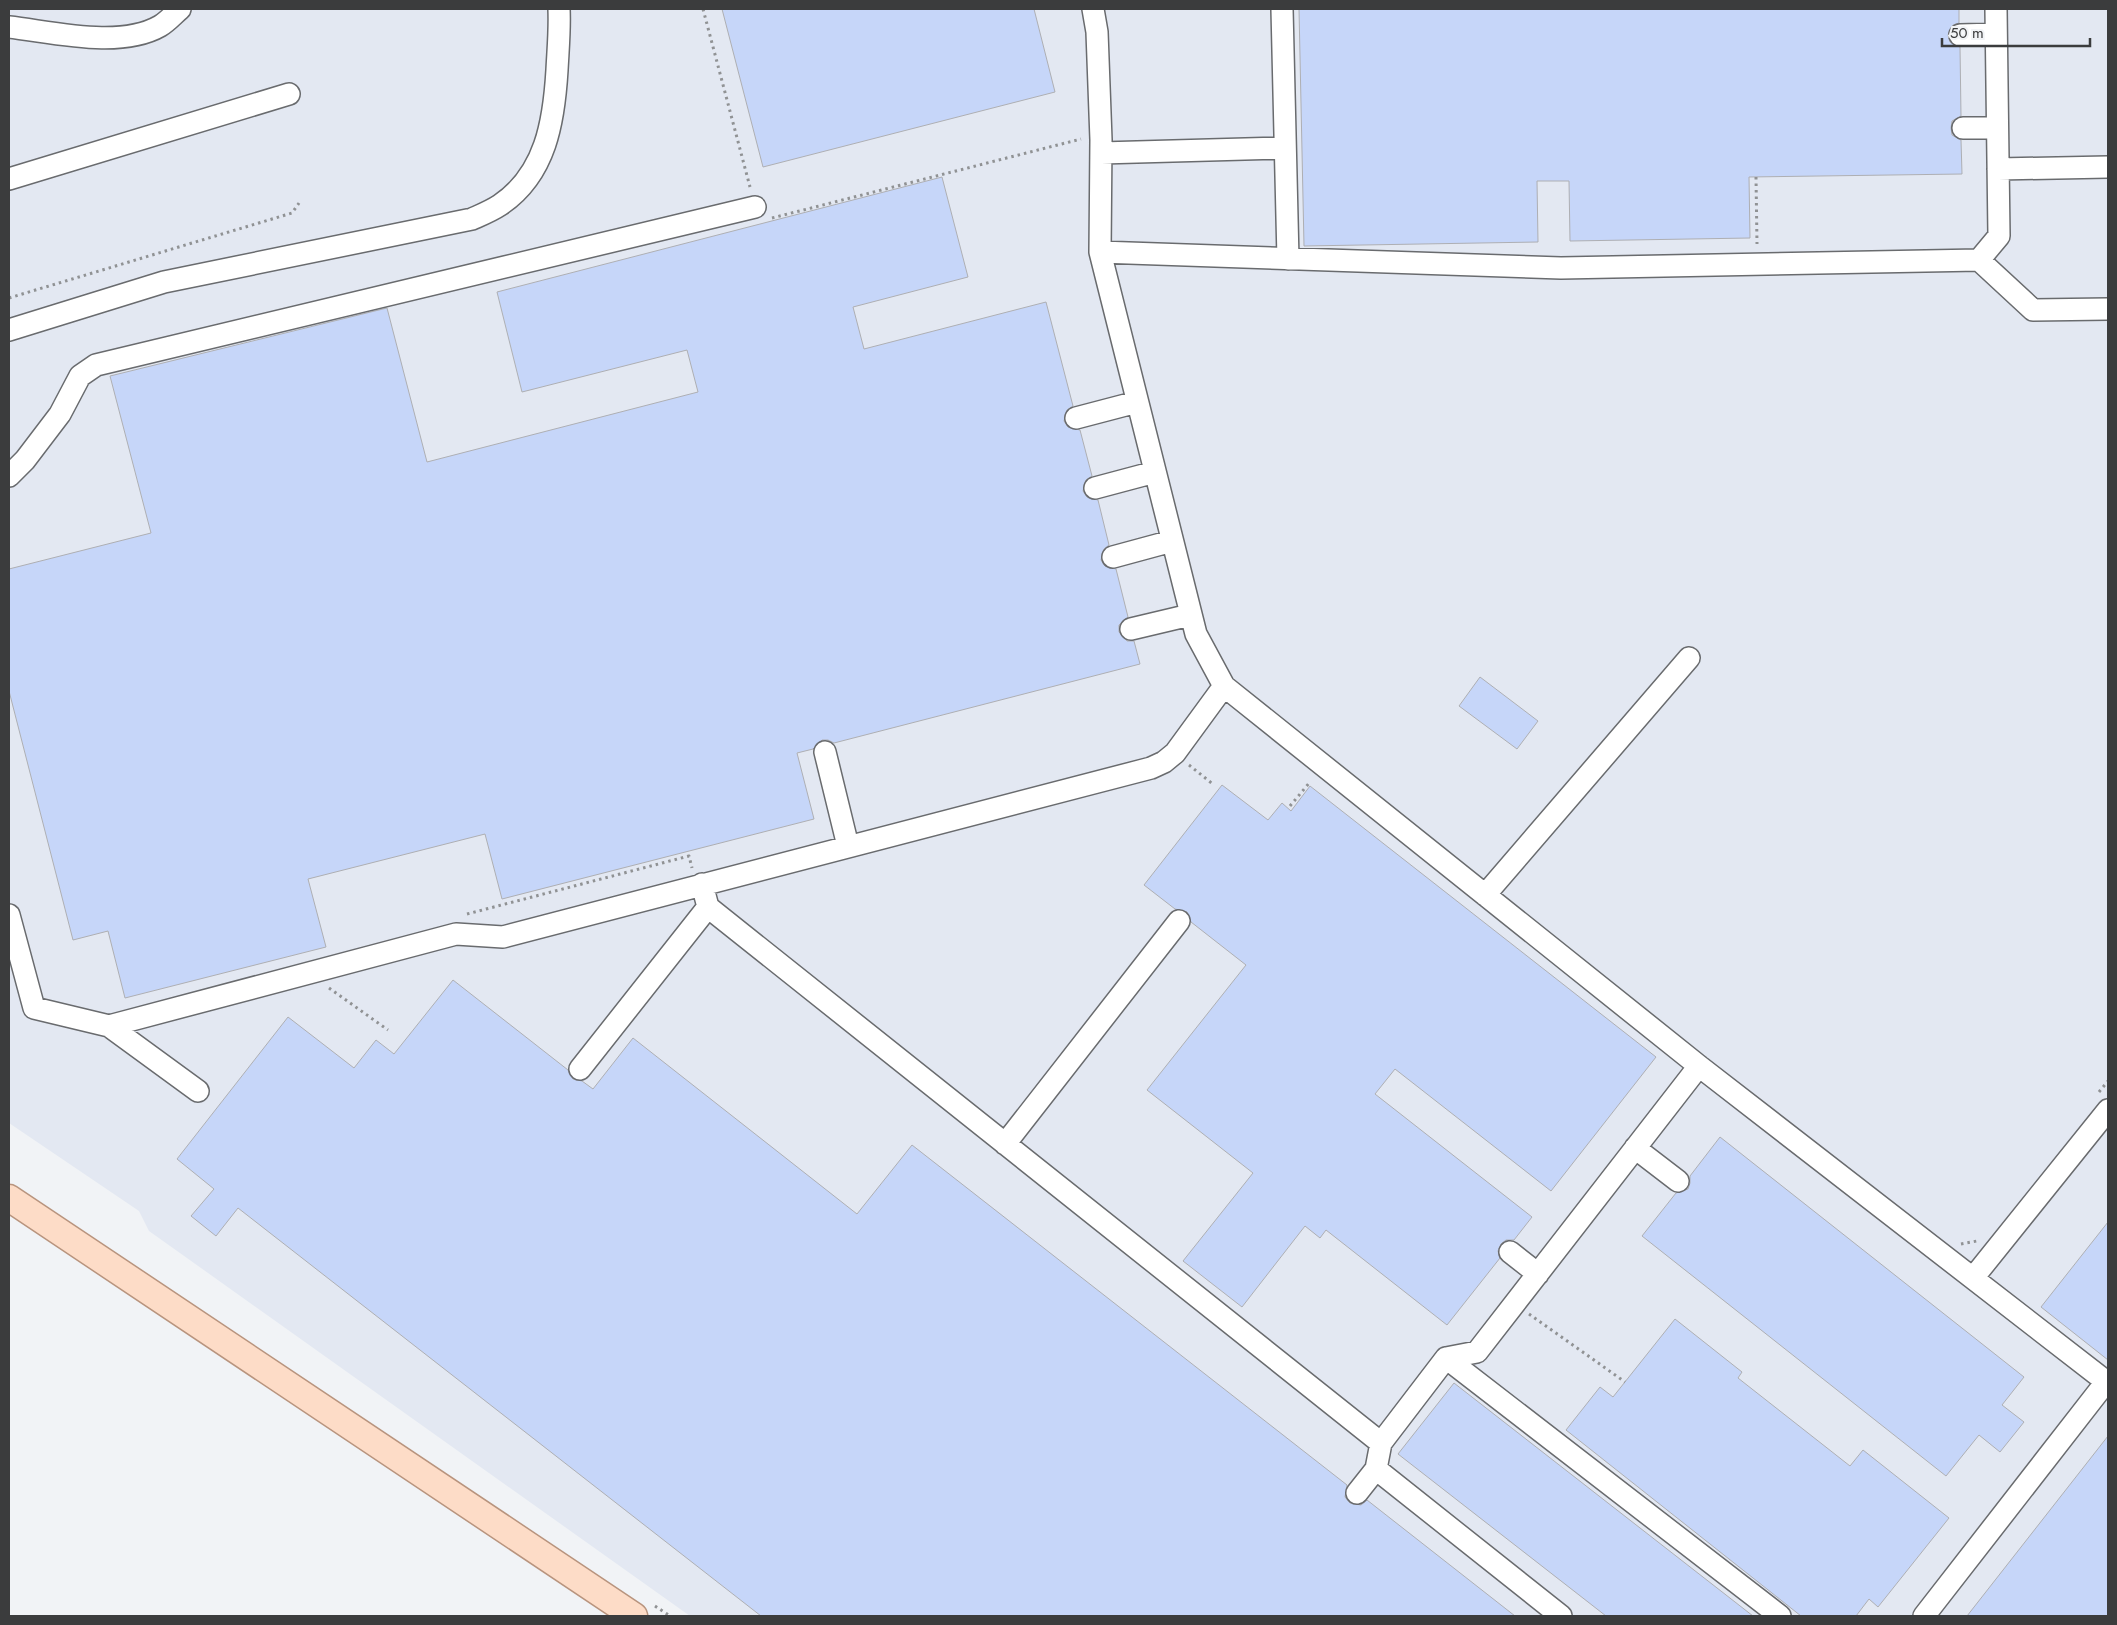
<svg xmlns="http://www.w3.org/2000/svg" width="2117" height="1625" font-family="Jost,sans-serif">
	<rect width="100%" height="100%" fill="#f1f3f6"/>
	<!-- built -->
	<path fill="#e3e8f2" d="M9,9H2108V1616H690L149,1231L139,1211L9,1123Z"/>
	<!-- building -->
	<path fill="#c6d6f9" stroke="#aeafb3" d="M722,9H1034L1055,92L763,167Z
		M1299,9H1959V23L1953,25L1948,35L1950,42L1960,47L1961,116L1952,121L1951,128L1952,135L1961,140L1962,174L1749,177L1750,238L1570,241L1569,181H1537L1538,242L1304,246Z
		M942,177L968,277L853,307L864,349L1046,302L1073,406L1067,410L1064,421L1068,427L1080,430L1092,476L1086,480L1083,491L1087,497L1098,500L1109,545L1104,549L1101,560L1105,566L1116,569L1128,617L1119,625V632L1127,641H1134L1140,664L834,743L828,740H822L813,749L797,753L814,819L502,899L485,834L308,879L326,947L125,998L108,931L73,940L9,691V569L151,533L110,376L387,308L427,462L698,392L687,350L522,392L497,292Z
		M1480,677L1538,721L1517,749L1459,706Z
		M1222,785L1268,820L1282,803L1291,811L1310,786L1656,1057L1551,1191L1395,1069L1375,1094L1532,1217L1514,1240H1506L1501,1244L1498,1251L1500,1258L1447,1325L1326,1230L1320,1238L1305,1226L1242,1307L1183,1261L1253,1173L1147,1090L1246,965L1191,922L1187,912L1175,909L1144,885Z
		M453,980L568,1070L573,1079L582,1081L593,1089L633,1038L857,1214L912,1145L1347,1485L1345,1497L1350,1503L1361,1505L1367,1500L1515,1616H761L238,1208L216,1236L191,1216L214,1189L177,1159L288,1017L354,1068L376,1040L394,1054Z
		M1720,1137L2024,1377L2002,1405L2024,1422L2000,1452L1979,1435L1946,1476L1642,1236L1676,1193L1688,1189L1690,1183V1176Z
		M2108,1222V1360L2041,1307Z
		M1675,1319L1742,1372L1738,1378L1850,1466L1863,1450L1949,1518L1878,1607L1869,1599L1856,1616H1801L1566,1430L1600,1387L1613,1397Z
		M1454,1383L1753,1616H1606L1398,1454Z
		M2108,1436V1616H1967Z"/>
	<g fill="none" stroke-linecap="round" stroke-linejoin="round">
		<!-- minor casing -->
		<g stroke="#696b6e" stroke-width="24">
			<path id="minor" d="M1093,9L1097,32L1101,140L1100,252L1196,634L1224,686L1699,1066L2108,1383
				M1282,9L1288,259
				M9,27C53,32 120,49 160,26C167,22 174,14 180,9
				M1960,35L1996,34
				M1963,128H1997
				M1101,153L1285,148
				M1998,169L2108,167
				M9,179L289,94
				M1100,252L1561,268L1979,260L1999,236L1996,9
				M1979,260L2033,310L2108,309
				M9,330L164,282L472,219C481,215 491,211 500,205C546,174 554,121 557,70C558,50 560,29 559,9
				M1076,418L1137,402
				M9,476L25,460L60,414L80,376L96,365L755,207
				M1095,488L1155,472
				M1113,557L1172,541
				M1131,629L1190,615
				M825,752L848,846
				M702,884L708,907L1381,1443L1376,1469L1561,1616
				M1485,895L1689,658
				M9,915L34,1008L109,1026L456,934L503,937L1151,768L1164,762L1175,753L1224,686
				M109,1026L198,1091
				M580,1069L708,907
				M1005,1144L1179,921
				M1635,1148L1678,1181
				M1510,1252L1538,1274
				M1973,1278L2108,1110
				M1446,1358L1780,1616
				M1381,1443L1446,1358L1477,1352L1699,1066
				M1357,1493L1376,1469
				M1924,1616L2106,1382"/>
		</g>
		<!-- major casing -->
		<g stroke="#b8947e" stroke-width="29">
			<path id="major" d="M9,1198L634,1616"/>
		</g>
		<!-- path -->
		<path stroke="#909294" stroke-width="3" stroke-dasharray="2.5 4" stroke-linecap="butt" d="M703,9L750,187
			M1756,177L1757,244
			M772,218L1081,139
			M9,298L292,213L299,203
			M1189,765L1214,785
			M1290,806L1310,782
			M467,914L689,856L692,868
			M329,988L388,1030
			M2099,1092L2108,1081
			M1961,1244L1977,1241
			M1529,1314L1625,1382
			M655,1606L670,1616"/>
		<!-- minor -->
		<use href="#minor" stroke="#fff" stroke-width="21"/>
		<!-- major -->
		<use href="#major" stroke="#fddcc7" stroke-width="26"/>
	</g>
	<!-- border -->
	<rect width="2117" height="1625" fill="none" stroke="#3b3c3d" stroke-width="20"/>
	<!-- scale -->
	<path d="M1942 38v8h148v-8" fill="none" stroke="#3b3c3d" stroke-width="2.5"/>
	<text x="1950" y="38" font-size="15" fill="#3b3c3d" stroke="#f1f3f6" stroke-width="4" paint-order="stroke">50 m</text>
</svg>
